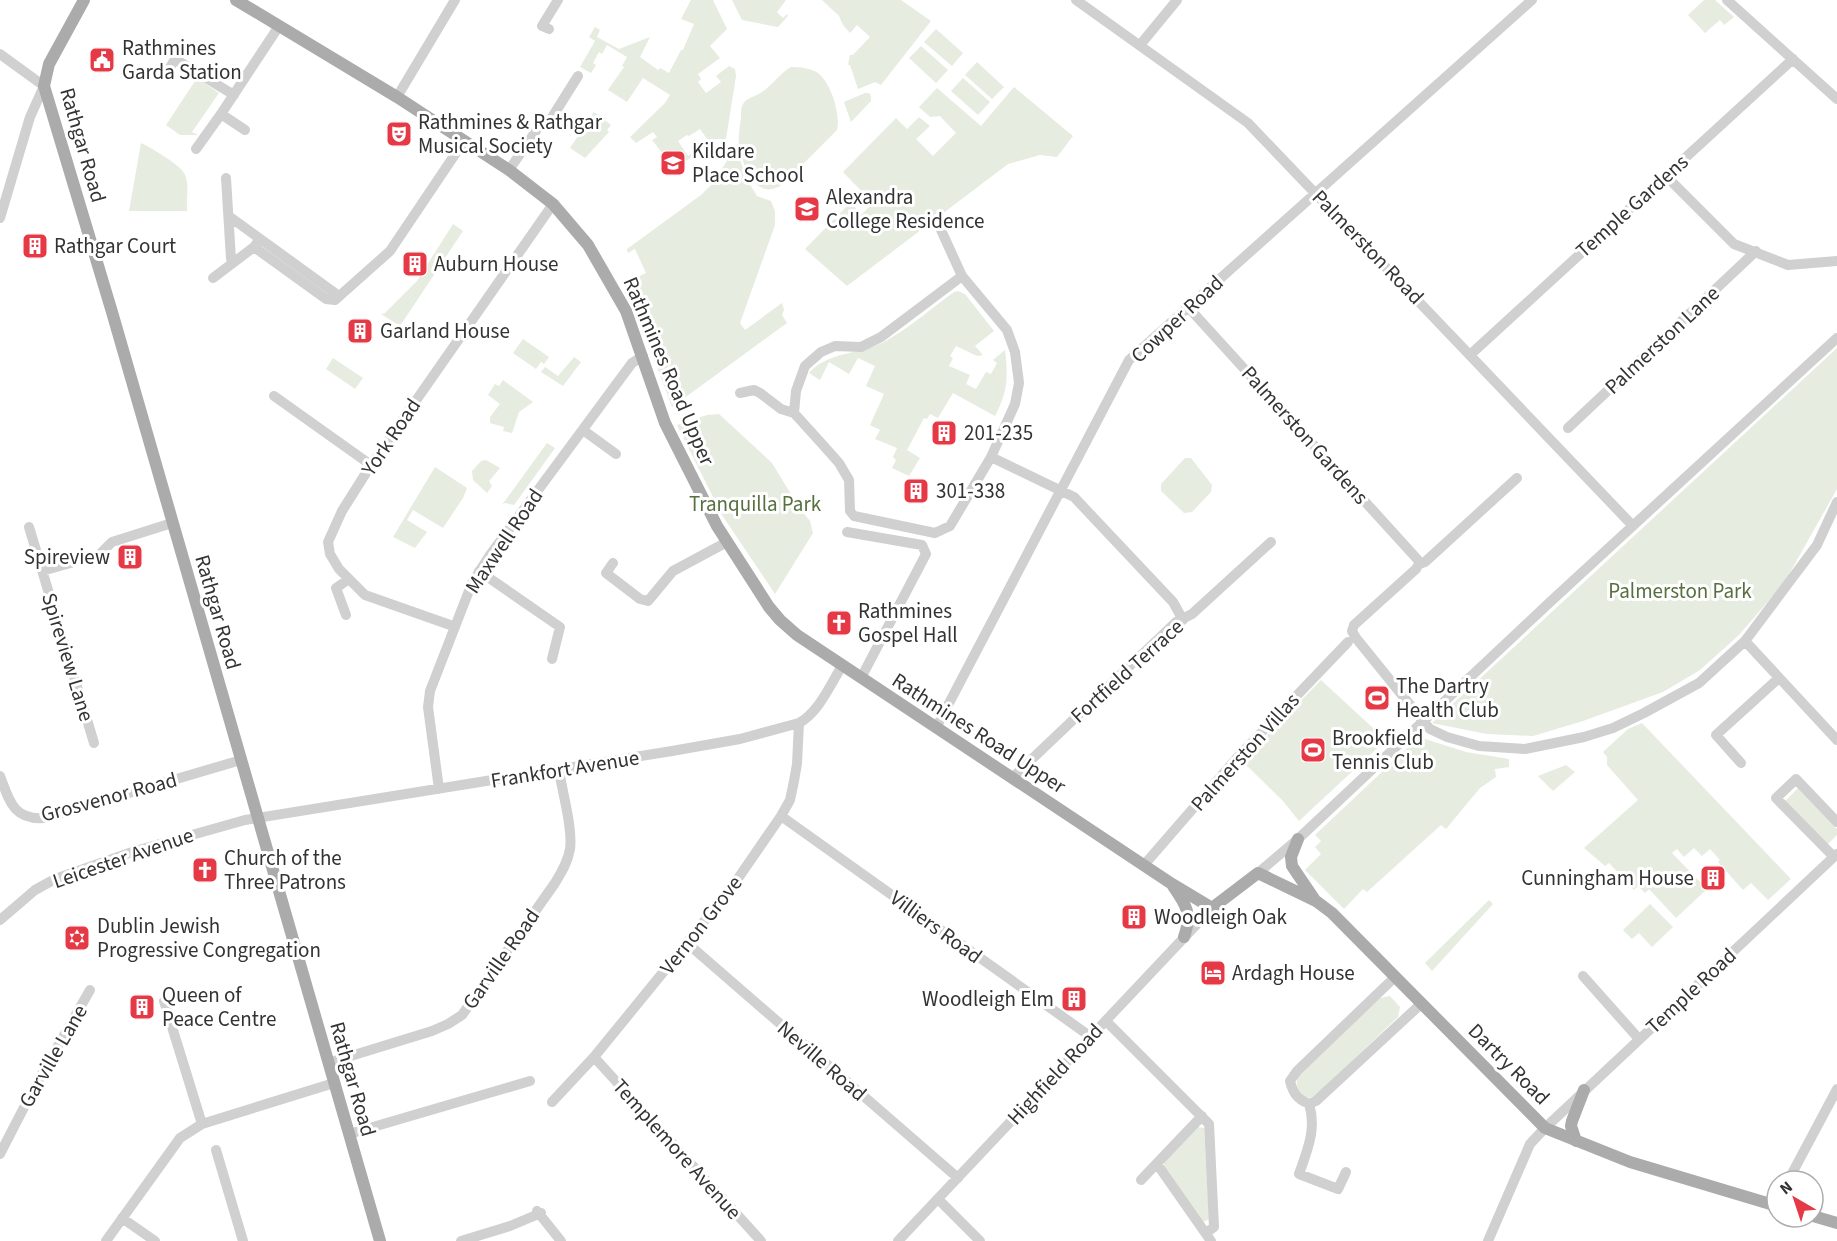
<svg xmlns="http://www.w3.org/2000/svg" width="1837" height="1241" font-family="'Source Sans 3',sans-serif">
	<rect width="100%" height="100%" fill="#fff"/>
	<!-- green -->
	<path fill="#e6ecdf" d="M691,0H713L727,29L710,46L720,58L698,74L701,79L698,82L706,93L721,82L716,76L729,66L735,69L736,76L726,139H716L710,143L700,129L689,136L687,135L678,141L688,156L698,149L700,151L675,169L652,140L657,137L653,132L636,143L630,137L665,103L670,95L643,78L627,102L608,90L624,67L622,66L627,57L607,45L602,54L599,52L593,63L596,65L591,73L580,67L595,41L589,37L595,27L600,30L597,37L619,49L650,37L640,57L658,70L660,68L669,73L681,50H683L694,24L681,19Z
		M732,0H786L777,12L783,18L787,14L788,16L778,27L742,20Z
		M822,0H901L931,21L881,85L875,82L858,89L850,65H848L850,55H853L870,37L857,25L850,33L843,25L839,16Z
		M1704,0H1715L1734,17L1724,25L1720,20L1705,33L1688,15Z
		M936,29L963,53L952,66L924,42Z
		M921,46L948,70L936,83L909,58Z
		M977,62L1004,87L992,99L965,75Z
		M791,67C799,67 811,68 818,73C831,83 841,115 837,130L783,184C759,202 744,171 740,149C737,139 740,128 741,117C741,113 741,107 743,104C747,98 753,97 759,94C771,87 779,74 791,67Z
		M197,78L219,93L192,132L198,135H180L166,125Z
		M963,78L990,102L978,115L951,91Z
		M1014,87L1073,136L1057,157L1040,155L1008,164L847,286L805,249L850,203L862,214L873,203L843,172L896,118L907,129L919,117L930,126L916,139L933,156L956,133L940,116L930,117L919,107L937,88L981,126Z
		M865,93H869L871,96V101L851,122L844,102Z
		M594,112L611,125L607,130L609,132L585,158L570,148Z
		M141,143C150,147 180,165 184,173C190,182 186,201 187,211H129Z
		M735,147L749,183L757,196L771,201L775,211V225L740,323L745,330L782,303L784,310L782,315L787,323L672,407L625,283L646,273L635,249L628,253L627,249L701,195L715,181Z
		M453,224L463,231L400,326L381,314L385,313L417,281Z
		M958,291L965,294L994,331L975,346L983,355L977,356L956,346L950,356L953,358L949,366L970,375L966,384L976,389L986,372L991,374L997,363L993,360L1005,350C1008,377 1008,391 995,416L953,393L938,418L930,414L927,419L924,418L907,450L920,458L909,476L892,468L896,460L893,457L897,448L875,439L880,430L870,425L884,394L866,386L875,366L858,358L849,374L829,362L820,380L809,373C831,349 862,356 889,339C912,326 933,307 954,292Z
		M523,339L549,357L544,364L541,362L536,369L513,353Z
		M1837,348V489L1784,583L1739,635L1700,670L1663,692L1583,721L1533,736L1487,734L1432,723Z
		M574,357L581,362L563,386L541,372L545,367L558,376Z
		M333,358L363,378L355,389L326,369Z
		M503,380L533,402L519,412L512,433L503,431L504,427L490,423V417L500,404L488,395L495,384L499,386Z
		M719,414L772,463L800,509L810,521L813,533L775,594L722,515L677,425L707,415Z
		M547,443L555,448L514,505L505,503L502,505Z
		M1185,458H1191L1212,485L1211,492L1192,512L1184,513L1161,491V484Z
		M486,460L500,468L489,481L492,486L487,493L473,480L472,471L481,461Z
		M435,467L467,488L463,498L443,528L413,510L407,520L427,532L415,548L393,537Z
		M1321,680L1386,740L1299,821L1282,800L1242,761Z
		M1642,723L1791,879L1768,900L1751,883L1743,890L1718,862L1720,860L1710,849L1702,856L1694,848L1684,857L1677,849L1672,853L1707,889L1676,918L1649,889L1645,893L1638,886L1634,890L1609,863L1605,866L1584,848L1638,800L1607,765V757L1603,752L1628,729Z
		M1419,737L1466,752L1509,759V767L1495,769L1496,777L1480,788L1446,829L1441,825L1367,892L1363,889L1344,909L1305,870L1321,854L1315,847L1321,841L1315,835Z
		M1566,765L1575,772L1553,791L1538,776Z
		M1798,788L1837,829V835L1827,845L1785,801Z
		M1489,900L1493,904L1432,971L1425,963Z
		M1650,904L1673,927L1652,947L1639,933L1632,939L1623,930Z
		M1390,996L1400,1007L1398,1017L1314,1097L1306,1098C1298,1091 1294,1085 1299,1075L1380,998Z
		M1198,1127L1204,1128L1209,1219L1203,1222L1164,1167V1161Z"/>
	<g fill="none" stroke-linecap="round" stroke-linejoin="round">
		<!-- minor -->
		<path stroke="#d0d0d0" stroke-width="10" d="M1076,0L1248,123L1633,526
			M1727,0L1837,99
			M549,29L542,26L558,0
			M1140,45L1177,0
			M0,54L44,86L30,117L0,218
			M165,76L175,59L234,95
			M397,97L455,0
			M245,130L221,114L279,26
			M196,149L221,114
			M509,170L540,125L551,119L578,76
			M1665,175L1734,244L1788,265L1837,261
			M226,178L231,259L233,262
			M230,217L339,296
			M254,247L326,299L335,300L390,251L464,141
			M213,278L254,247L257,243
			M1188,307L1418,560L1419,564L1416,569L1354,625L1352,631L1356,638L1423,721L1430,729L1447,737L1479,746L1525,749L1584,737L1613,728L1644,713L1699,683L1745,641L1817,545L1837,502
			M1471,354L1793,59
			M740,393L754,390L760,393L781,409L794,413L823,445L839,463L849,480L850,511L854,516L935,533L950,526L991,457L1015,404L1019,383L1015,352L1007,330L962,276L941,230
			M274,396L371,465
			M794,413L796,391L805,366L821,352L835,346L861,347L881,337L962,276
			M1568,428L1756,251
			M583,430L616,454
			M991,457L1074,497L1173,602L1183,620
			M29,527L94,743
			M847,532L922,545L926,554L861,678
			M613,563L606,573L640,599L648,601L673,571L727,542
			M1419,564L1425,562L1517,478
			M42,571L99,555L112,542L172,523
			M479,571L560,627L552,659
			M346,615L336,588L349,579
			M453,626L365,595L339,569L330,554L328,542L342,511L371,465L553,204
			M1745,641L1837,740
			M936,728L1129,360L1532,0
			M1741,763L1716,735L1779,678
			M0,776C9,800 13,820 44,818L241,760
			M1012,778L1176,622L1192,614L1271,542
			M439,789L428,707L430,691L472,583L490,555L632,363L643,356
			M781,816L1091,1037
			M1834,857L1776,798L1796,779L1837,822
			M1144,865L1236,759L1348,642
			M1258,873L1298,839L1549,603L1837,338
			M0,920L35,890L55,879L135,851L245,820L672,751L740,739L799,723C819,712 830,685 842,666
			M687,943L958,1178
			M1583,976L1639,1039
			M1395,977L1297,1071L1290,1081C1293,1093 1297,1099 1309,1104L1316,1101L1422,1003
			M164,1001L202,1124
			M1106,1021L1209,1124L1214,1227L1206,1233
			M594,1057L761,1241
			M328,1063L432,1031L448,1024L462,1015L555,883C561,873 568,862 570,849C573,829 562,791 559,770
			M552,1102L594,1057L687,943L739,877L781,816L790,800L794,781L797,764L799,723
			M1309,1104C1317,1129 1307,1151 1299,1174L1338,1189L1346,1172
			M349,1134L530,1081
			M216,1150L243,1241
			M0,1154L34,1088L90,990
			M1157,1164L1211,1241
			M1141,1180L1202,1116
			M1788,1181L1837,1089
			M938,1199L980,1241
			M537,1211L561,1241
			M122,1218L155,1241
			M106,1241L180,1138L202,1124L334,1083
			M461,1241L510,1226L541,1213
			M898,1241L1212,908
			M1488,1241L1530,1144L1545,1128L1837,854"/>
		<!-- major -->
		<path stroke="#ababab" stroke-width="12" d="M84,0L49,64L44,86L112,312L380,1241
			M236,0L397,97L509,170L553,204L588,245L626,311L665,423L717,526L769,607L780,620L797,635L1172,884L1212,908L1258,873L1316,901L1332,913L1545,1128L1630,1162L1777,1206
			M1298,839L1291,857L1292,866L1315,900
			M1173,886C1187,906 1192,914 1184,937
			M1576,1141L1571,1126L1572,1121L1584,1090
			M1813,1216L1837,1223"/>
	</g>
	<!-- icons -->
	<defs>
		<g id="civic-square" transform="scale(1.35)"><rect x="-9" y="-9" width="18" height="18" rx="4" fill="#e63946" stroke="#fff"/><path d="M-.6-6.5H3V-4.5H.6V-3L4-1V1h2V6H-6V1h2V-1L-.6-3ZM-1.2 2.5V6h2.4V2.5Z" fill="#fff"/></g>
		<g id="theatre-square" transform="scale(1.35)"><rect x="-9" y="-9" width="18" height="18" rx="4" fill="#e63946" stroke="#fff"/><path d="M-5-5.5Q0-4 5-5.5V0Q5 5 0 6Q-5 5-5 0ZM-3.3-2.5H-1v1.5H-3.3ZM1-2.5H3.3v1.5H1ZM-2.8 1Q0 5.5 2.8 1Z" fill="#fff"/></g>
		<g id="school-square" transform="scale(1.35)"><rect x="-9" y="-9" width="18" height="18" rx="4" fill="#e63946" stroke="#fff"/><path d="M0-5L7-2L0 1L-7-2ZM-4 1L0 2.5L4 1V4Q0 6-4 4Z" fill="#fff"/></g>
		<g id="building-square" transform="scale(1.35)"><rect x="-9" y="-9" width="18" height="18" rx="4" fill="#e63946" stroke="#fff"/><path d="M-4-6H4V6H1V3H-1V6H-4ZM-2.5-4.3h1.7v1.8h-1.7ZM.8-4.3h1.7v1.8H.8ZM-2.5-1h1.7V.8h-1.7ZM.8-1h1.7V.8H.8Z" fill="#fff"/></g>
		<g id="church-square" transform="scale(1.35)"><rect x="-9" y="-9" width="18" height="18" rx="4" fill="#e63946" stroke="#fff"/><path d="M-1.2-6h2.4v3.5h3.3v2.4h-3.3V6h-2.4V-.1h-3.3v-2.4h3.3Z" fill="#fff"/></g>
		<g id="stadium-square" transform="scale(1.35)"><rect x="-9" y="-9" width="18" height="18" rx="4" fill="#e63946" stroke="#fff"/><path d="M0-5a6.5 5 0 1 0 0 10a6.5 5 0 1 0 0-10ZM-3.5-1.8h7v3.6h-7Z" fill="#fff"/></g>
		<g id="synagogue-square" transform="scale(1.35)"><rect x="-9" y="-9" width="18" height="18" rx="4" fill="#e63946" stroke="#fff"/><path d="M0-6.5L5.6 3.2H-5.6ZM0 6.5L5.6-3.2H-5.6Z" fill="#fff"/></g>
		<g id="hotel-square" transform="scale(1.35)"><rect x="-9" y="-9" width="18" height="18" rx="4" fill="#e63946" stroke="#fff"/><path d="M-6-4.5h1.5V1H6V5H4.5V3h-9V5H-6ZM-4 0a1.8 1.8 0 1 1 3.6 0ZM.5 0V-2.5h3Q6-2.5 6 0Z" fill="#fff"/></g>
	</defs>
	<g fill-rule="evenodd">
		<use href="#civic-square" x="102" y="60"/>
		<use href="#theatre-square" x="399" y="134"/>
		<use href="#school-square" x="673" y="163"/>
		<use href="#school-square" x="807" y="209"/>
		<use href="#building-square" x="35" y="246"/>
		<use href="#building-square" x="415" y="264"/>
		<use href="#building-square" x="360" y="331"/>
		<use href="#building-square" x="944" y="433"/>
		<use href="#building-square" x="916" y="491"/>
		<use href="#building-square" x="130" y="557"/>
		<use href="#church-square" x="839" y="623"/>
		<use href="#stadium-square" x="1377" y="698"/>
		<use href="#stadium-square" x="1313" y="750"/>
		<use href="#church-square" x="205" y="870"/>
		<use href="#building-square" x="1713" y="878"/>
		<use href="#building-square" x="1134" y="917"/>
		<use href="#synagogue-square" x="77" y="938"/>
		<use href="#hotel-square" x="1213" y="973"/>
		<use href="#building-square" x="1074" y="999"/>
		<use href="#building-square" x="142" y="1007"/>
	</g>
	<g text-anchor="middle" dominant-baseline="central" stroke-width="6" stroke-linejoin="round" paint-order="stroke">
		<!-- poi labels -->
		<g font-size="21" fill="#333" stroke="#fff" text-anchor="start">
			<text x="122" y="48">Rathmines<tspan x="122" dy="24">Garda Station</tspan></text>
			<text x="418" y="122">Rathmines &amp; Rathgar<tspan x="418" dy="24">Musical Society</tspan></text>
			<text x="692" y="151">Kildare<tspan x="692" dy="24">Place School</tspan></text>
			<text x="826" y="197">Alexandra<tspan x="826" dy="24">College Residence</tspan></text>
			<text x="54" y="246">Rathgar Court</text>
			<text x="434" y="264">Auburn House</text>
			<text x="380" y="331">Garland House</text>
			<text x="964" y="433">201-235</text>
			<text x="936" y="491">301-338</text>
			<text x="110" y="557" text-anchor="end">Spireview</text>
			<text x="858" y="611">Rathmines<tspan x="858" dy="24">Gospel Hall</tspan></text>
			<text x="1396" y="686">The Dartry<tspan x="1396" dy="24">Health Club</tspan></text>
			<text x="1332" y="738">Brookfield<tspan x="1332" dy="24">Tennis Club</tspan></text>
			<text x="224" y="858">Church of the<tspan x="224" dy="24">Three Patrons</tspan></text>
			<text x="1694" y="878" text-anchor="end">Cunningham House</text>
			<text x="1154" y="917">Woodleigh Oak</text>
			<text x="97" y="926">Dublin Jewish<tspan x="97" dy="24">Progressive Congregation</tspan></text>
			<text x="1232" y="973">Ardagh House</text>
			<text x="162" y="995">Queen of<tspan x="162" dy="24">Peace Centre</tspan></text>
			<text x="1054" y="999" text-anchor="end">Woodleigh Elm</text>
		</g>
		<!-- street labels -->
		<g font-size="21" fill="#333" stroke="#fff">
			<text transform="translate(83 145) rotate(74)">Rathgar Road</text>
			<text transform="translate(1632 206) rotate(-42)">Temple Gardens</text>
			<text transform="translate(1368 247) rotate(46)">Palmerston Road</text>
			<text transform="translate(1177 319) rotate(-43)">Cowper Road</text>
			<text transform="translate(1662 340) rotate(-43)">Palmerston Lane</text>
			<text transform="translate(669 371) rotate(67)">Rathmines Road Upper</text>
			<text transform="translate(1305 435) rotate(48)">Palmerston Gardens</text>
			<text transform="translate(391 437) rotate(-56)">York Road</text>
			<text transform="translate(504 541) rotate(-56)">Maxwell Road</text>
			<text transform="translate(218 612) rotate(74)">Rathgar Road</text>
			<text transform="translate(68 657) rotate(73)">Spireview Lane</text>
			<text transform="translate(1127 671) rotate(-42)">Fortfield Terrace</text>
			<text transform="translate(979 733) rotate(33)">Rathmines Road Upper</text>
			<text transform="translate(1245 752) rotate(-48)">Palmerston Villas</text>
			<text transform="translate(565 769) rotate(-9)">Frankfort Avenue</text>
			<text transform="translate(109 797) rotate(-15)">Grosvenor Road</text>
			<text transform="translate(123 858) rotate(-19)">Leicester Avenue</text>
			<text transform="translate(701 925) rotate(-52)">Vernon Grove</text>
			<text transform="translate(936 927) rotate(36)">Villiers Road</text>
			<text transform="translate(501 959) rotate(-55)">Garville Road</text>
			<text transform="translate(1691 991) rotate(-43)">Temple Road</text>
			<text transform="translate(53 1056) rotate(-60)">Garville Lane</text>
			<text transform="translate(822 1061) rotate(41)">Neville Road</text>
			<text transform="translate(1509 1064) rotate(45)">Dartry Road</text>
			<text transform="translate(1055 1074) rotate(-47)">Highfield Road</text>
			<text transform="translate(353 1079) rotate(74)">Rathgar Road</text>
			<text transform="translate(677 1149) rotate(48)">Templemore Avenue</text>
		</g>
		<!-- park labels -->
		<g font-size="21" fill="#56703f" stroke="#fff">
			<text x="755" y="504">Tranquilla Park</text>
			<text x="1680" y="591">Palmerston Park</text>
		</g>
	</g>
	<!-- north arrow -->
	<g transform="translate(1795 1199) rotate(321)"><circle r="28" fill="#ffffff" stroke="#adadad" stroke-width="1.5"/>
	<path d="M0-4.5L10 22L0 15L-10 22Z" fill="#e63946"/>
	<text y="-9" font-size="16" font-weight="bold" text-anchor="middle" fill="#333333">N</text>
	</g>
</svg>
